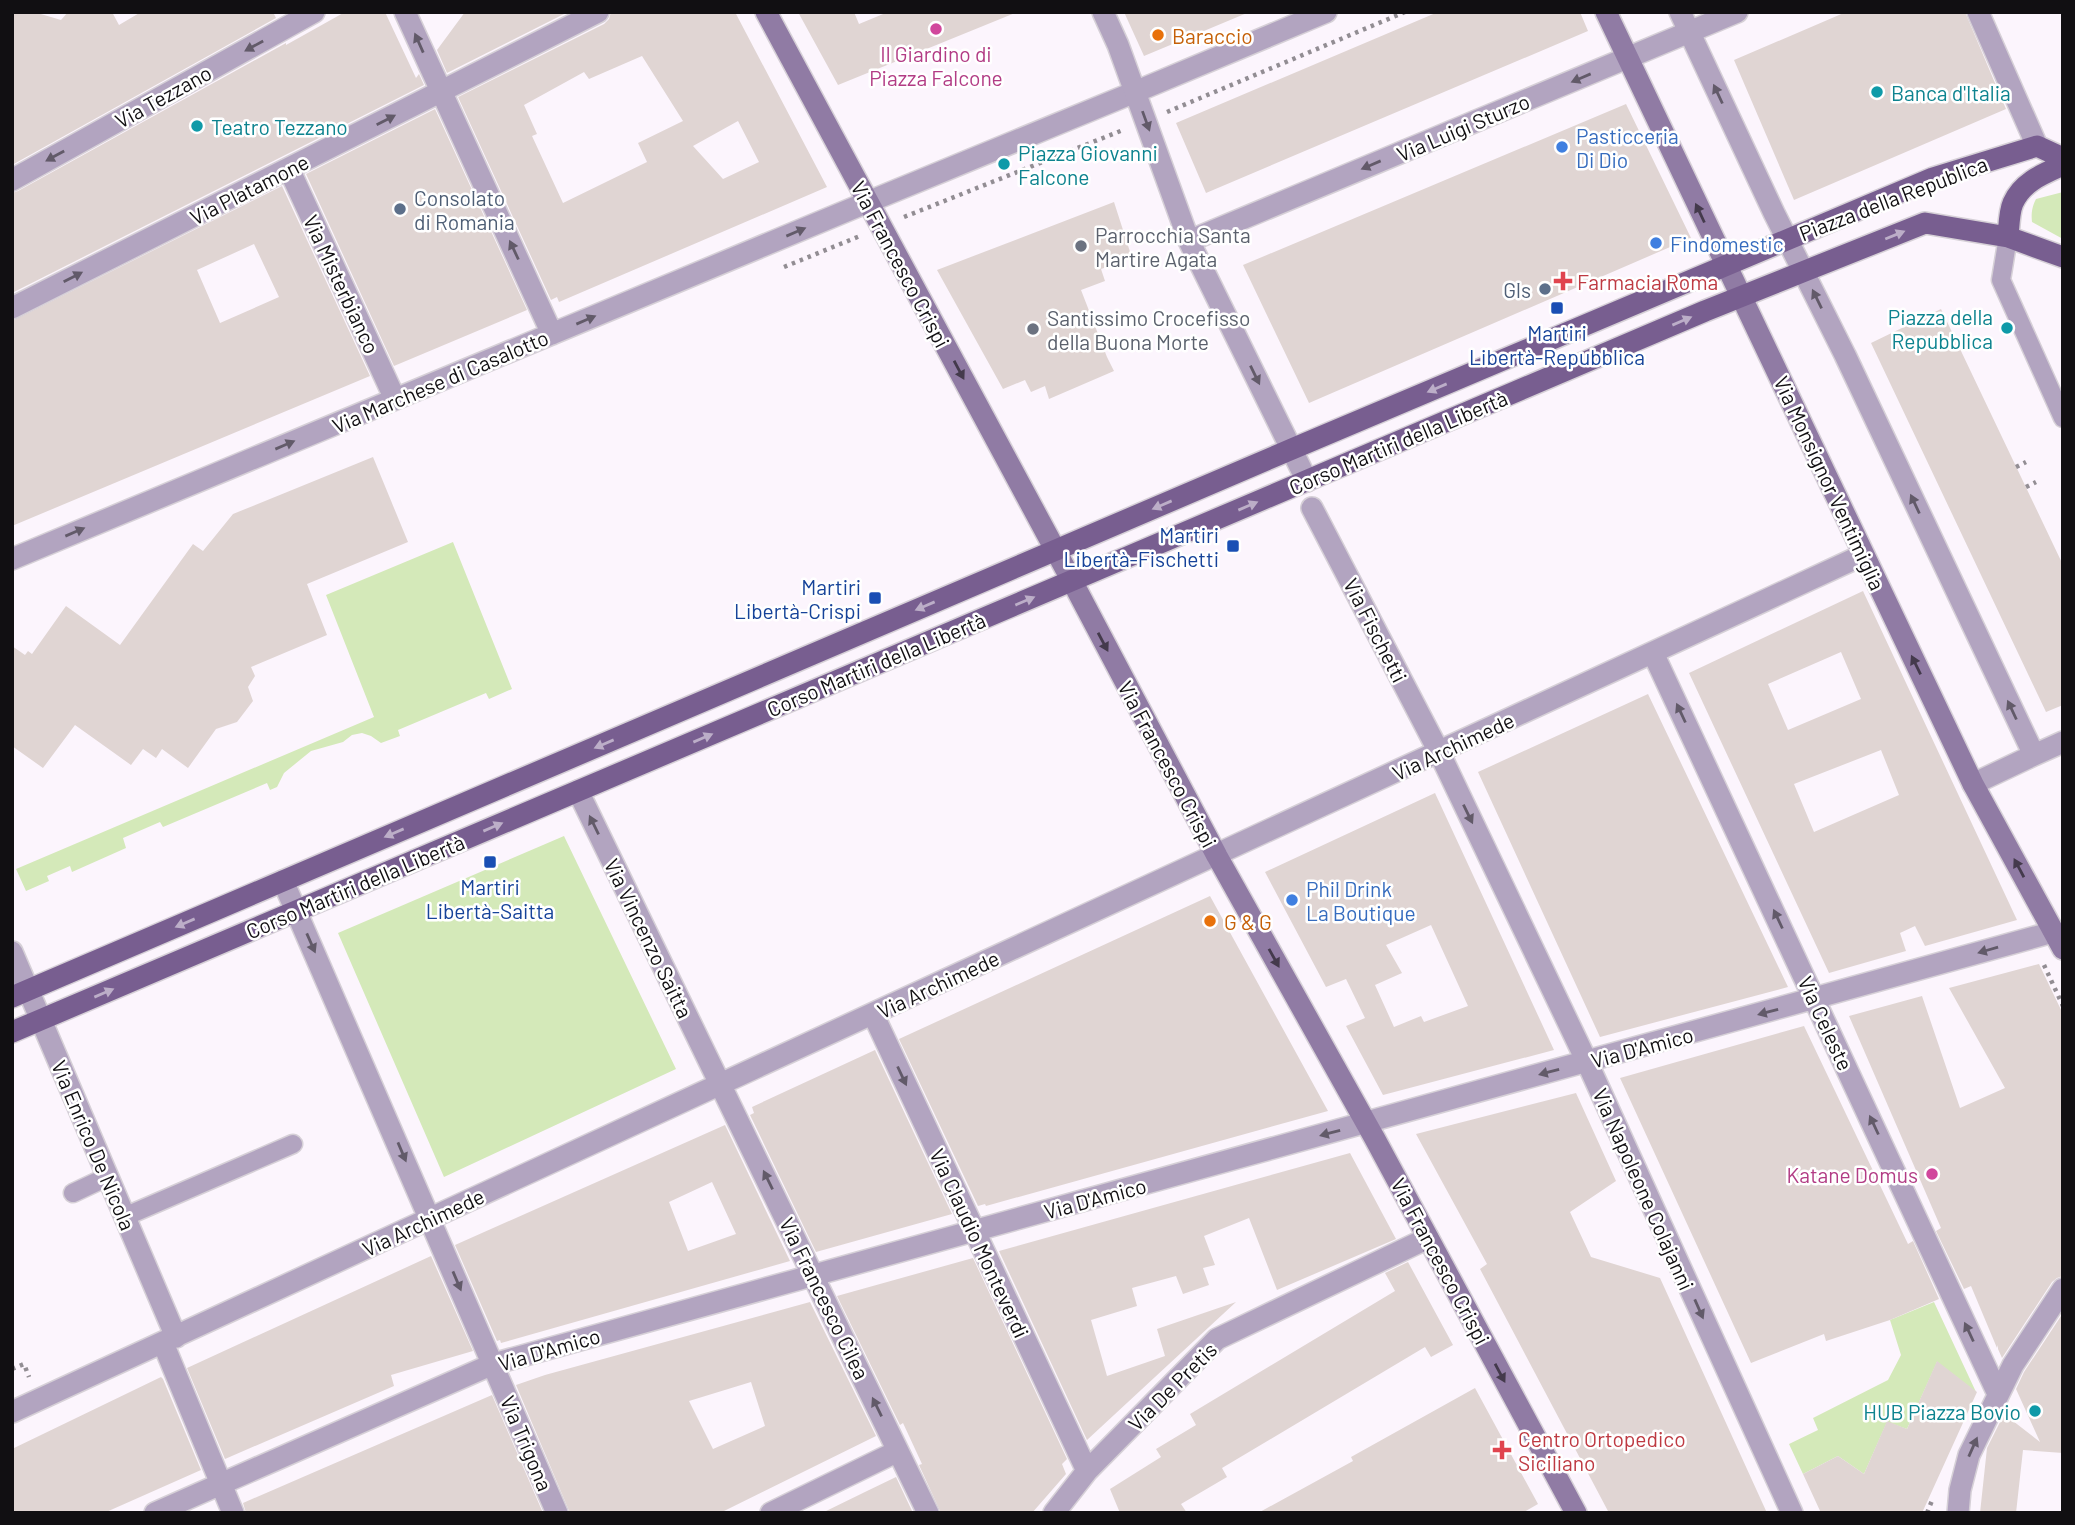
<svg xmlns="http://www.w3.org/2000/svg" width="2075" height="1525" font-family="Barlow,sans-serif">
	<rect width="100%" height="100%" fill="#fcf5fd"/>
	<!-- green -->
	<path fill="#d4e9b9" d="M2063,192V239L2032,222C2031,213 2032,207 2036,199Z
		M453,542L512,689L489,699L486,693L398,730L400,736L381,743L371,736L362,733L352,735L343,742L311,751L284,773L277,787L270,790L267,783L163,827L160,822L123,838L126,848L72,872L70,866L47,876L49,881L26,891L16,869L374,717L326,595Z
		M564,836L676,1069L444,1177L338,933Z
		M1934,1302L1976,1392L1937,1362L1907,1429L1887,1422L1864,1474L1838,1456L1803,1474L1789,1444L1818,1430L1813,1418L1888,1380L1901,1355L1890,1320Z"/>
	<!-- building -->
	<path fill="#e0d5d3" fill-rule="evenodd" d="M12,12H34L61,20L68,12H112L119,25L141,12H273L276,18L12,165Z
		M345,12H385L416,78L419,74L424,85L12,293V193L18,191L286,43V45Z
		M465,12H568L447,73L437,50Z
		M611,12H735L827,187L559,302L557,297L551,300L458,97L604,24L609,19ZM642,56L683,121L638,143L647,162L563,203L532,136L537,134L524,105L584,72L589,79ZM738,121L759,162L723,179L693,146Z
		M798,12H854L859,24L888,12L1015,13L838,85Z
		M1124,12H1247V13L1144,56Z
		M1438,12H1580L1588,31L1206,193L1176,123Z
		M1846,12H1965L2006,109L1794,200L1734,60Z
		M1626,104L1691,238L1309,403L1243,265Z
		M435,109L527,310L394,366L306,174Z
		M282,186L370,376L12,526V321ZM254,244L279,297L220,323L197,270Z
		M1114,202L1132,258L1101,269L1105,281L1081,290L1107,357L1114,371L1049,399L1045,386L1031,392L1025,380L1003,389L937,270Z
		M1941,309L2063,565V705L2046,712L1871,343Z
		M373,457L408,542L307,584L327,635L251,667L255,676L248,687L253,701L237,722L216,729L188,768L162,749L156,758L143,749L131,765L75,725L43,768L12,746V646L25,655L28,651L32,654L66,606L120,645L193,544L203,551L233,514Z
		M1863,591L2017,920L1925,946L1915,926L1900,933L1906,951L1829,973L1689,673ZM1841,652L1861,699L1788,730L1768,684ZM1881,750L1899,795L1814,832L1794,784Z
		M1648,694L1788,987L1600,1037L1478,772Z
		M1435,793L1554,1050L1383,1095L1346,1026L1365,1018L1346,979L1326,987L1265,872ZM1431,925L1468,1006L1424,1022L1421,1016L1394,1027L1375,985L1402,973L1386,945Z
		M1210,896L1328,1111L986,1206L985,1204L978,1206L899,1039Z
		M2039,964L2063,1014V1276L2057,1278L2052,1282L2002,1358L1998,1349V1345L1997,1348L1971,1286L1964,1289L1936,1231L1941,1228L1849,1016L1922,996L1960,1108L2005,1088L1949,988Z
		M1804,1026L1908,1244L1913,1241L1939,1299L1890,1320L1826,1341L1824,1334L1751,1363L1620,1078Z
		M875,1050L952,1214L816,1252L750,1115L754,1113L752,1107Z
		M1576,1093L1616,1181L1570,1212L1591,1257L1660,1278L1767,1513H1609L1480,1269L1487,1264L1416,1134Z
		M725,1125L790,1261L501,1343L500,1340L497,1341L455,1245ZM712,1182L736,1234L688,1251L669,1202Z
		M1350,1153L1396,1239L1277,1290L1249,1218L1204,1236L1215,1265L1203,1268L1209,1285L1183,1294L1176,1276L1132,1288L1137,1306L1091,1320L1107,1376L1165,1356L1157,1329L1236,1302L1087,1440L999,1251Z
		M431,1256L473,1351L391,1375L394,1386L225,1459L187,1368Z
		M973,1258L1067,1459L1062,1464L1066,1474L1032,1513H941L919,1465L922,1464L903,1423L900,1425L837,1296Z
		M1408,1262L1453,1345L1431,1357L1425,1347L1222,1468L1227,1477L1181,1504L1187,1513H1120L1110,1489L1161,1457L1156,1449L1196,1425L1190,1414L1395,1291L1385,1273Z
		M810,1302L876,1436L720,1513H570L516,1385L545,1375ZM751,1382L765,1426L713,1449L689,1401Z
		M2063,1313V1453L2023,1450L2016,1513H1980L1987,1448L2004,1414L2040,1442L2016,1389L2024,1372Z
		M1937,1361L1977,1392L1922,1513H1821L1803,1474L1838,1456L1864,1474L1887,1421L1907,1429Z
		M161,1377L163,1379L201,1470L104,1513H12V1449Z
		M1475,1388L1538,1504L1522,1513H1258L1353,1461L1351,1457Z
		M492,1395L543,1513H246L243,1503Z
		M896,1477L913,1513H822L867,1491Z"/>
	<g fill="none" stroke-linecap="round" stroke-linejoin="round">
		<!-- service casing -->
		<g stroke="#d6d0d7" stroke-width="21">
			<path id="service" d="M2008,237L2001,280L2063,418
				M73,1193L107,1177
				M124,1217L293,1144"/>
		</g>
		<!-- pedestrian casing -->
		<g stroke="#d6d0d7" stroke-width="24">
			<path id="pedestrian" d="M1978,12L2037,146
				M868,202L1135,92
				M1312,508L1439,752"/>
		</g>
		<!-- minor casing -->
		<g stroke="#d6d0d7" stroke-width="24">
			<path id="minor" d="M405,12L552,334
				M1103,12L1118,45L1189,241L1307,481
				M1680,12L1774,213L1845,355L2034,755L1973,784
				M1135,92L1326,12
				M289,169L395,399
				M12,180L314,12
				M1189,241L1737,12
				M12,308L598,12
				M12,559L868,202
				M1653,653L1998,1394
				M1439,752L1587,1062L1792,1513
				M2034,755L2063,742
				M578,791L928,1513
				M283,881L557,1513
				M12,952L176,1337
				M873,1014L1087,1471
				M163,1343L233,1513
				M12,1412L1863,555
				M155,1513L493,1364L2053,932
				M771,1513L898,1451
				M1054,1513L1087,1471L1217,1339L1428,1238
				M1958,1513L1960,1490L1969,1455L2013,1365L2063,1289"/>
		</g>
		<!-- secondary casing -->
		<g stroke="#d6d0d7" stroke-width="24">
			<path id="secondary" d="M766,12L1072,581L1217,856L1375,1139L1576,1513
				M1606,12L1973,784L2063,949"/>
		</g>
		<!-- primary casing -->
		<g stroke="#d6d0d7" stroke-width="24">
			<path id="primary" d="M2008,237C2009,227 2009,212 2013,203C2022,182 2043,174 2063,165
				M12,997L1292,449L1933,178L2037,146L2063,158
				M12,1032L1705,311L1925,223L2008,237L2063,257"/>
		</g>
		<!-- path -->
		<path stroke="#928d93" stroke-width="4.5" stroke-dasharray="3.5 5" stroke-linecap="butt" d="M1167,112L1405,12
			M904,217L1123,130
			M784,267L860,236
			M2016,467L2026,462
			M2026,487L2036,482
			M2044,965L2063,1006
			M12,1369L24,1364L29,1377
			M1927,1513L1933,1498"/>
		<!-- service -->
		<use href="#service" stroke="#b2a4c0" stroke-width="18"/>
		<!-- pedestrian -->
		<use href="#pedestrian" stroke="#b2a4c0" stroke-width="21"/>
		<!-- minor -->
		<use href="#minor" stroke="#b2a4c0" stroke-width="21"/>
		<!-- secondary -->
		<use href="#secondary" stroke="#907ba4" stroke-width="21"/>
		<!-- primary -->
		<use href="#primary" stroke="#785e90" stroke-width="21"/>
	</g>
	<!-- one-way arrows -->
	<defs><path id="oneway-solid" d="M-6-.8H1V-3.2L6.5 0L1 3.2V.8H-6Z" transform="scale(1.75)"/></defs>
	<g fill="#625a69">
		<use href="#oneway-solid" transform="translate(419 43) rotate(-114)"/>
		<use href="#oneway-solid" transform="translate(254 46) rotate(151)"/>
		<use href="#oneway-solid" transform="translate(1581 78) rotate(157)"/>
		<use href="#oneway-solid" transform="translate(1718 94) rotate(-115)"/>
		<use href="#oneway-solid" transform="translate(386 120) rotate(-27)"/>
		<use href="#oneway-solid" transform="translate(1146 121) rotate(70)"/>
		<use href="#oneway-solid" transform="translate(55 156) rotate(151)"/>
		<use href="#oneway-solid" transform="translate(1371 165) rotate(157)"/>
		<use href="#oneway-solid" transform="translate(796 232) rotate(-23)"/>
		<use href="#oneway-solid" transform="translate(514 250) rotate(-115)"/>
		<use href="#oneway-solid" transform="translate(73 277) rotate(-27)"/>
		<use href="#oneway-solid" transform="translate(1817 299) rotate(-116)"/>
		<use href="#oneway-solid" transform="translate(586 320) rotate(-23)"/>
		<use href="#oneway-solid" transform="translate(1255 375) rotate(64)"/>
		<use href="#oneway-solid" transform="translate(285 445) rotate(-23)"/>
		<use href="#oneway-solid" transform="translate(1915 504) rotate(-115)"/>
		<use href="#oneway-solid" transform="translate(75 532) rotate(-23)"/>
		<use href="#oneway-solid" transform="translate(2012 710) rotate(-115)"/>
		<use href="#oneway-solid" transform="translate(1681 713) rotate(-115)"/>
		<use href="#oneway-solid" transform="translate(1468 814) rotate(64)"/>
		<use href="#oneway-solid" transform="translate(594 825) rotate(-116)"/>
		<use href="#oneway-solid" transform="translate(1778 919) rotate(-115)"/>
		<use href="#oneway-solid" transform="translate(311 943) rotate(66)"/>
		<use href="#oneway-solid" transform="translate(1988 950) rotate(164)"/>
		<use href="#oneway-solid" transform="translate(1768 1012) rotate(165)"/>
		<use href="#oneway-solid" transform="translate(1549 1072) rotate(165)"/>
		<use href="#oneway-solid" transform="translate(902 1076) rotate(65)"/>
		<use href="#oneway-solid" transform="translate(1874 1125) rotate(-115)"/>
		<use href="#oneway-solid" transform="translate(1330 1133) rotate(165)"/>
		<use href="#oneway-solid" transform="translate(402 1152) rotate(67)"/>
		<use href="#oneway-solid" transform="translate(768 1180) rotate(-116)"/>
		<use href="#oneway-solid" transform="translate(457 1281) rotate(67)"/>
		<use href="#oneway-solid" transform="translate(1699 1309) rotate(66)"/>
		<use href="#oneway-solid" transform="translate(1969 1332) rotate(-115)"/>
		<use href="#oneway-solid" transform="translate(877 1407) rotate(-116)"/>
		<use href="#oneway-solid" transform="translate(1973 1447) rotate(-66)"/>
	</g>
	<g fill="#443a4c">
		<use href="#oneway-solid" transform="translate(1700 213) rotate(-115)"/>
		<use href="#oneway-solid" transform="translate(959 370) rotate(62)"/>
		<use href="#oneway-solid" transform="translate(1103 642) rotate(62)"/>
		<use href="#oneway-solid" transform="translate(1916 665) rotate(-116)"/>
		<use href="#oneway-solid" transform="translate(2019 868) rotate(-118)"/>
		<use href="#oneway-solid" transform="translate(1274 958) rotate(61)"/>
		<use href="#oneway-solid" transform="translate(1500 1373) rotate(62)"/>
	</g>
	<g fill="#bcaec8">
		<use href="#oneway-solid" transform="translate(1895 235) rotate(-22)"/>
		<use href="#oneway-solid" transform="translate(1682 321) rotate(-23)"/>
		<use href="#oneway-solid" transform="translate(1437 388) rotate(157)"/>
		<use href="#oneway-solid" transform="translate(1162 505) rotate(157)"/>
		<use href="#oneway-solid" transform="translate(1248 506) rotate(-23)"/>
		<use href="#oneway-solid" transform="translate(1025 601) rotate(-23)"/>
		<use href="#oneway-solid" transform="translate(925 606) rotate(157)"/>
		<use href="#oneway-solid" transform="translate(703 738) rotate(-23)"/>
		<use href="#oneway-solid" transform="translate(604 744) rotate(157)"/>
		<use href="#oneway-solid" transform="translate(493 827) rotate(-23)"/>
		<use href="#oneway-solid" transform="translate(394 833) rotate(157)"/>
		<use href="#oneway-solid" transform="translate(185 923) rotate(157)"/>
		<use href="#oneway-solid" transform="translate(104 993) rotate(-23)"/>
	</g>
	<!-- markers -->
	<g fill="#d1479c" stroke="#fff" stroke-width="2.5">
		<circle cx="936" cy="29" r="7"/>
		<circle cx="1932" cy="1174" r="7"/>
	</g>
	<g fill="#e8710a" stroke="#fff" stroke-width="2.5">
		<circle cx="1158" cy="35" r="7"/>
		<circle cx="1210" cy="921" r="7"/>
	</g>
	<g fill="#0f9aa8" stroke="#fff" stroke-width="2.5">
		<circle cx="1877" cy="92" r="7"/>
		<circle cx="197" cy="126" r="7"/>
		<circle cx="1004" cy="164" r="7"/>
		<circle cx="2007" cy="328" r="7"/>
		<circle cx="2035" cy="1411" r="7"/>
	</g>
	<g fill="#3f7fe0" stroke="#fff" stroke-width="2.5">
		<circle cx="1562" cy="147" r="7"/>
		<circle cx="1656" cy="243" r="7"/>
		<circle cx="1292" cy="900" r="7"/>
	</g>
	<g fill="#5c6f8a" stroke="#fff" stroke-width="2.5">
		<circle cx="400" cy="209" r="7"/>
		<circle cx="1545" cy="289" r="7"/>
	</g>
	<g fill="#6b7280" stroke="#fff" stroke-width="2.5">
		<circle cx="1081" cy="246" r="7"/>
		<circle cx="1033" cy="329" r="7"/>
	</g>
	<g fill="#e0444e" stroke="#fff" stroke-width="2.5">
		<path d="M1559.5 270.5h7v7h7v7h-7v7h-7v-7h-7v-7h7z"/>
		<path d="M1498.5 1439.5h7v7h7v7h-7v7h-7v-7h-7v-7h7z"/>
	</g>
	<g fill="#1a4fb4" stroke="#fff" stroke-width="2.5">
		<rect x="1550" y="301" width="14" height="14" rx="3.5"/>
		<rect x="1226" y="539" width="14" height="14" rx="3.5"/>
		<rect x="868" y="591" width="14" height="14" rx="3.5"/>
		<rect x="483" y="855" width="14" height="14" rx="3.5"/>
	</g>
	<g text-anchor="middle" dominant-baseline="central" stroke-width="5" stroke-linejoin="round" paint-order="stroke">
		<!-- food labels -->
		<g font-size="21" fill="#c56008" stroke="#fff" text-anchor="start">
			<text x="1172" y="35">Baraccio</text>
			<text x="1224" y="921">G &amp; G</text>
		</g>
		<!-- hotel labels -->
		<g font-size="21" fill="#b23c85" stroke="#fff">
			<text x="936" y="53">Il Giardino di<tspan x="936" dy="24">Piazza Falcone</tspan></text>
			<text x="1918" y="1174" text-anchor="end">Katane Domus</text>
		</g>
		<!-- culture labels -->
		<g font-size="21" fill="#0d838f" stroke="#fff" text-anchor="start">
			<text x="1891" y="92">Banca d'Italia</text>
			<text x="211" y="126">Teatro Tezzano</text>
			<text x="1018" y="152">Piazza Giovanni<tspan x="1018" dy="24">Falcone</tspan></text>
			<text x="1993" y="316" text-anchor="end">Piazza della<tspan x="1993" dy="24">Repubblica</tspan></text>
			<text x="2021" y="1411" text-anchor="end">HUB Piazza Bovio</text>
		</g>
		<!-- street labels -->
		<g font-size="21" fill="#110f12" stroke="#fff">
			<text transform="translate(163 96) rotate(-29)">Via Tezzano</text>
			<text transform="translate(1463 127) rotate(-23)">Via Luigi Sturzo</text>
			<text transform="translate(249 189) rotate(-27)">Via Platamone</text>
			<text transform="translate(1893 198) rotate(-21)">Piazza della Republica</text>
			<text transform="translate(901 264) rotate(62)">Via Francesco Crispi</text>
			<text transform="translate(342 284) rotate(65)">Via Misterbianco</text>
			<text transform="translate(440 381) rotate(-23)">Via Marchese di Casalotto</text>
			<text transform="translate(1398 442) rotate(-23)">Corso Martiri della Libertà</text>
			<text transform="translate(1830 483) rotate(65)">Via Monsignor Ventimiglia</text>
			<text transform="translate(1376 630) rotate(63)">Via Fischetti</text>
			<text transform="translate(876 664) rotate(-23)">Corso Martiri della Libertà</text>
			<text transform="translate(1453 746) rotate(-25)">Via Archimede</text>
			<text transform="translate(1168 764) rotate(62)">Via Francesco Crispi</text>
			<text transform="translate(355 886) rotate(-23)">Corso Martiri della Libertà</text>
			<text transform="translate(649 938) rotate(64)">Via Vincenzo Saitta</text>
			<text transform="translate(938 984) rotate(-25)">Via Archimede</text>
			<text transform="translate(1826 1023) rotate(65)">Via Celeste</text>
			<text transform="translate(1642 1047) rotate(-15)">Via D'Amico</text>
			<text transform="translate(94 1145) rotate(67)">Via Enrico De Nicola</text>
			<text transform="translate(1644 1189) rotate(66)">Via Napoleone Colajanni</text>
			<text transform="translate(1095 1198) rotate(-15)">Via D'Amico</text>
			<text transform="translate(423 1222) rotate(-25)">Via Archimede</text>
			<text transform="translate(980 1243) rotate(65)">Via Claudio Monteverdi</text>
			<text transform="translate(1441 1261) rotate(62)">Via Francesco Crispi</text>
			<text transform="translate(825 1298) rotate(64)">Via Francesco Cilea</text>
			<text transform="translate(549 1349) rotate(-16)">Via D'Amico</text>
			<text transform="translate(1172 1386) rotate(-45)">Via De Pretis</text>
			<text transform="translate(527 1443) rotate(67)">Via Trigona</text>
		</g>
		<!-- shop labels -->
		<g font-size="21" fill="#366cbe" stroke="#fff" text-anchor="start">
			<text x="1576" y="135">Pasticceria<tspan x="1576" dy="24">Di Dio</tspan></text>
			<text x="1670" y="243">Findomestic</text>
			<text x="1306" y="888">Phil Drink<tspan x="1306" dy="24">La Boutique</tspan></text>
		</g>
		<!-- service labels -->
		<g font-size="21" fill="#4e5e75" stroke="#fff" text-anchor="start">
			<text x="414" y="197">Consolato<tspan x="414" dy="24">di Romania</tspan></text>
			<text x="1531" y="289" text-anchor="end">Gls</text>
		</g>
		<!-- worship labels -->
		<g font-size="21" fill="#5b616d" stroke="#fff" text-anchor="start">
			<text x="1095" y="234">Parrocchia Santa<tspan x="1095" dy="24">Martire Agata</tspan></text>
			<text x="1047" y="317">Santissimo Crocefisso<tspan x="1047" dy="24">della Buona Morte</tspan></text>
		</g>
		<!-- health labels -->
		<g font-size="21" fill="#be3a42" stroke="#fff" text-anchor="start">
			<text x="1577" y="281">Farmacia Roma</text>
			<text x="1518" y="1438">Centro Ortopedico<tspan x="1518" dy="24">Siciliano</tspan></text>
		</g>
		<!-- transit labels -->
		<g font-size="21" fill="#164399" stroke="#fff">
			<text x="1557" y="332">Martiri<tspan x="1557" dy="24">Libertà-Repubblica</tspan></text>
			<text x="1219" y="534" text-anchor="end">Martiri<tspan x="1219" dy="24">Libertà-Fischetti</tspan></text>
			<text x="861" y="586" text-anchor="end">Martiri<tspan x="861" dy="24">Libertà-Crispi</tspan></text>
			<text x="490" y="886">Martiri<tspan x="490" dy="24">Libertà-Saitta</tspan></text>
		</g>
	</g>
	<!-- border -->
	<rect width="2075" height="1525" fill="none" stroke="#110f12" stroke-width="28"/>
</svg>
